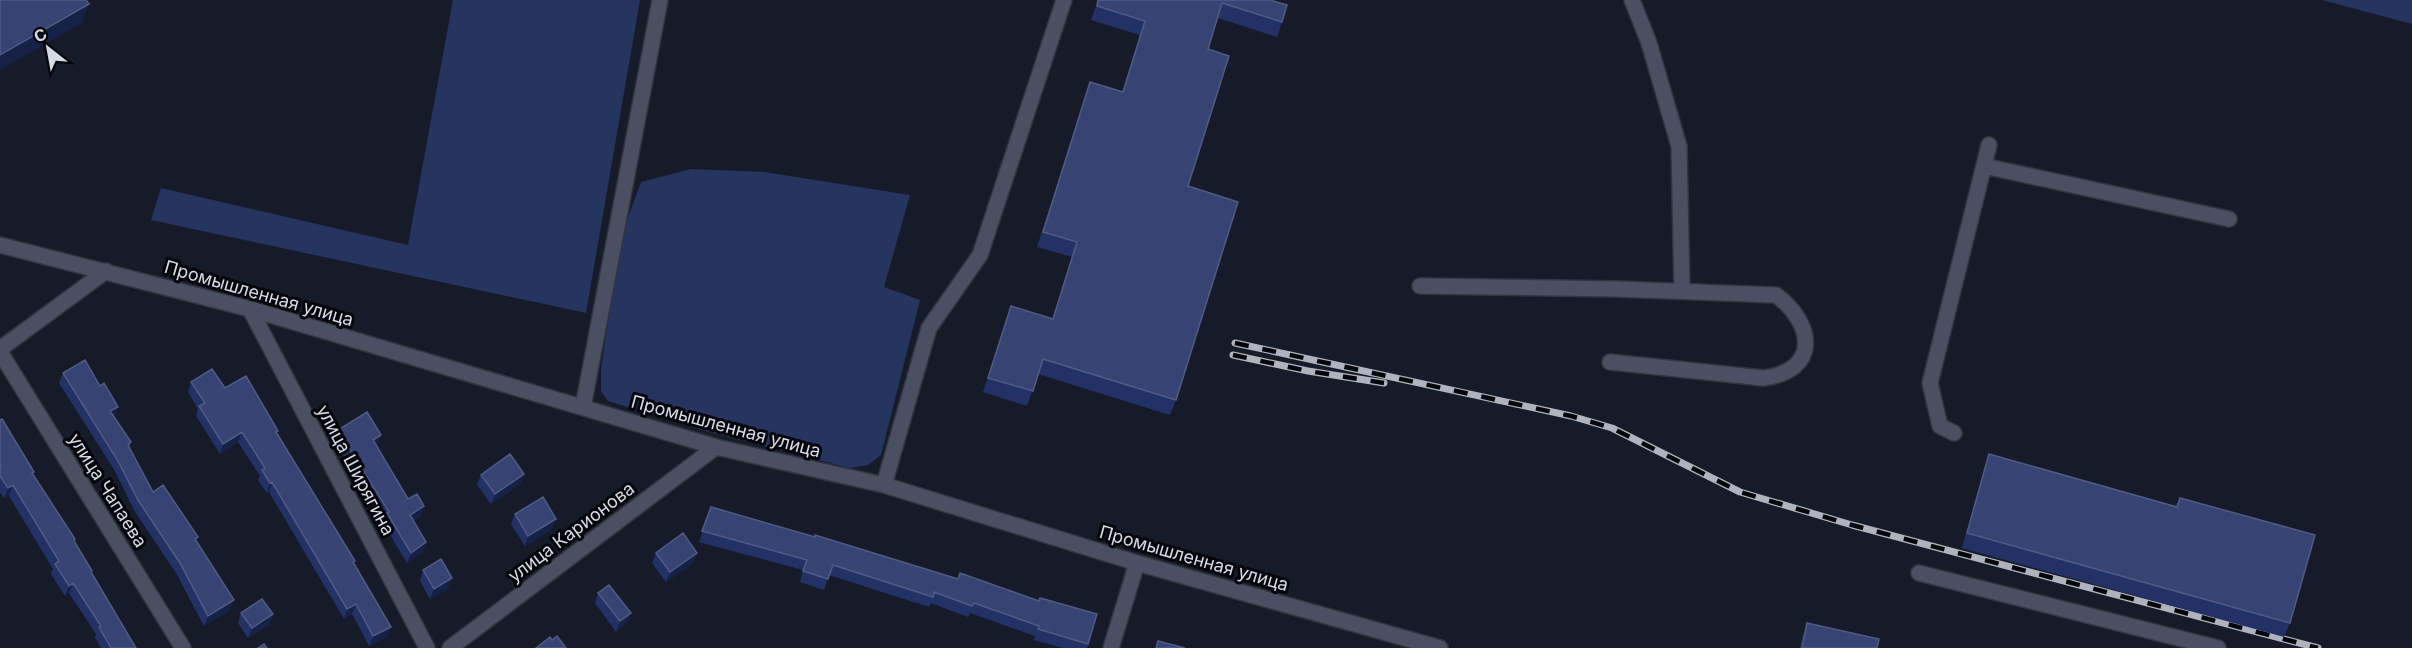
<svg xmlns="http://www.w3.org/2000/svg" width="2412" height="648" font-family="Inter,sans-serif">
	<rect width="100%" height="100%" fill="#161b29"/>
	<!-- green -->
	<path fill="#263460" d="M453,0H640L586,313L151,220L161,188L408,245Z
		M2322,0H2412V24Z
		M691,169L764,172L910,195L884,287L920,300L881,455L868,465L850,468L709,432L608,401L601,391V370L619,242L641,182Z"/>
	<g fill="none" stroke-linecap="round" stroke-linejoin="round">
		<!-- minor casing -->
		<g stroke="#31353f" stroke-width="18">
			<path id="minor" d="M1632,0L1649,43L1679,146L1682,291
				M1984,166L2229,219
				M0,245L250,309L716,447L884,485L1137,563L1440,648
				M1420,286L1617,289L1776,295C1815,324 1820,371 1763,378L1610,362
				M250,309L427,648
				M0,349L106,271
				M0,352L183,648
				M583,407L660,0
				M1954,433L1940,426L1930,383L1989,145
				M884,485L929,328L980,255L1064,0
				M1919,573L2218,648
				M450,648L716,447
				M1111,648L1137,563"/>
		</g>
		<!-- minor -->
		<use href="#minor" stroke="#4a5061" stroke-width="15"/>
		<!-- rail casing -->
		<g stroke="#afb3be" stroke-width="7">
			<path id="rail" d="M1235,343L1571,416L1612,428L1740,492L1852,525L2318,648
				M1233,355L1308,371L1384,383"/>
		</g>
		<!-- rail -->
		<use href="#rail" stroke="#05060c" stroke-width="4.5" stroke-dasharray="14" stroke-linecap="butt"/>
	</g>
	<!-- wall -->
	<path fill="#233266" d="M1098,0H1270L1282,22L1277,37L1218,18L1208,49L1188,186L1176,400L1170,415L1038,374L1027,406L983,392L1011,306L1053,319L1072,257L1037,247L1090,82L1122,92L1140,35L1091,20Z
		M63,373L100,386L114,417L131,442L129,448L153,492L198,537L196,541L230,610L204,626L176,573L134,510L115,471L59,383Z
		M191,382L225,388L278,431L277,434L355,561L354,564L387,637L369,646L352,614L344,619L269,492L267,493L258,480L260,476L238,442L220,454L196,416L198,409L188,392Z
		M0,420L34,472L33,475L75,539L74,542L92,571L91,573L136,648H101L95,637L96,634L69,593L65,596L51,574L53,569L9,496L4,498L0,492Z
		M338,430L381,435L377,445L376,446L408,499L421,516L413,521L426,542L422,552L407,563L383,523L384,520L334,440Z
		M1989,454L2176,506L2180,498L2290,623L2284,637L1962,548L1984,469Z
		M524,474L520,484L491,504L477,485L481,475Z
		M711,507L958,579L1039,601L1097,614L1087,648H1063L1034,640L1035,636L970,613L968,617L931,603L929,607L829,575L824,590L800,582L803,570L699,542Z
		M515,514L552,529L525,546L511,524Z
		M656,553L693,563L666,582L652,563Z
		M423,570L448,589L430,599L420,581Z
		M598,593L631,613L627,623L616,632L595,603Z
		M241,613L273,614L269,625L248,638L238,623Z
		M1807,623L1877,648H1800L1802,638Z"/>
	<!-- shaded-wall -->
	<path fill="#162148" d="M89,4L82,23L0,70V55Z
		M118,407L114,417L110,411Z
		M242,432L238,442L220,454L223,444Z
		M381,435L377,445L369,450L373,440Z
		M524,474L520,484L491,504L495,494Z
		M272,482L269,492L267,493L270,483Z
		M13,485L9,496L4,498L8,488Z
		M424,506L421,516L406,525L410,515Z
		M556,519L552,529L525,546L528,536Z
		M426,542L422,552L407,563L411,553Z
		M697,553L693,563L666,582L670,572Z
		M452,578L448,589L430,599L434,589Z
		M73,583L69,593L65,596L69,586Z
		M234,600L230,610L204,626L208,616Z
		M356,604L352,614L344,619L347,609Z
		M631,613L627,623L616,632L620,621Z
		M273,614L269,625L248,638L252,628Z
		M391,627L387,637L369,646L373,636Z"/>
	<!-- building -->
	<path fill="#374473" stroke="#505b85" stroke-width="1.5" d="M0,0H86L89,4L0,55Z
		M1098,0H1270L1287,5L1282,22L1222,3L1208,49L1229,56L1188,186L1238,202L1176,400L1043,359L1033,391L988,378L1011,306L1053,319L1077,242L1043,232L1090,82L1123,92L1145,21L1097,6Z
		M85,360L100,386L104,383L118,407L110,411L131,442L128,445L153,492L163,485L198,537L195,539L234,600L208,616L180,563L138,500L118,461L63,373Z
		M212,369L225,388L246,376L278,431L276,432L355,561L353,562L391,627L373,636L356,604L347,609L272,482L270,483L262,470L265,468L242,432L223,444L199,406L205,403L191,382Z
		M367,412L381,435L373,440L408,499L417,494L424,506L410,515L426,542L411,553L387,513L389,512L338,430Z
		M2,419L34,472L32,473L75,539L74,541L92,571L91,572L136,648H111L99,627L101,626L73,583L69,586L55,564L59,561L13,485L8,488L0,476V466H1L0,464V420Z
		M510,454L524,474L495,494L481,475Z
		M1989,454L2177,507L2180,498L2315,535L2290,623L1967,533Z
		M543,497L556,519L528,536L515,514Z
		M711,507L815,537V535L958,579L960,573L1039,601L1040,598L1097,614L1088,644L1038,629L1039,626L974,603L972,606L934,592L933,597L833,565L828,579L803,571L807,560L702,531Z
		M683,533L697,553L670,572L656,553Z
		M441,559L452,578L434,589L423,570Z
		M609,585L631,613L620,621L598,593Z
		M262,599L273,614L252,628L241,613Z
		M1807,623L1879,639L1877,648H1802Z
		M557,636L566,648H536L550,637L552,640Z
		M1158,641L1185,648H1156Z
		M264,644L267,648H258Z"/>
	<g text-anchor="middle" dominant-baseline="central" stroke-width="6" stroke-linejoin="round" paint-order="stroke">
		<!-- street labels -->
		<g font-size="18" fill="#d6dae4" stroke="#05060c">
			<text transform="translate(259 293) rotate(16)">Промышленная улица</text>
			<text transform="translate(726 426) rotate(15)">Промышленная улица</text>
			<text transform="translate(356 470) rotate(62)">улица Ширягина</text>
			<text transform="translate(108 490) rotate(58)">улица Чапаева</text>
			<text transform="translate(571 532) rotate(-37)">улица Карионова</text>
			<text transform="translate(1194 558) rotate(16)">Промышленная улица</text>
		</g>
	</g>
	<!-- north arrow -->
	<g transform="translate(48 48) rotate(329)" stroke="#05060c" stroke-width="4.5" paint-order="stroke">
	<path d="M0-4.5L10 22L0 15L-10 22Z" fill="#d6dae4"/>
	<text y="-9" font-size="16" font-weight="bold" text-anchor="middle" fill="#d6dae4">С</text>
	</g>
</svg>
